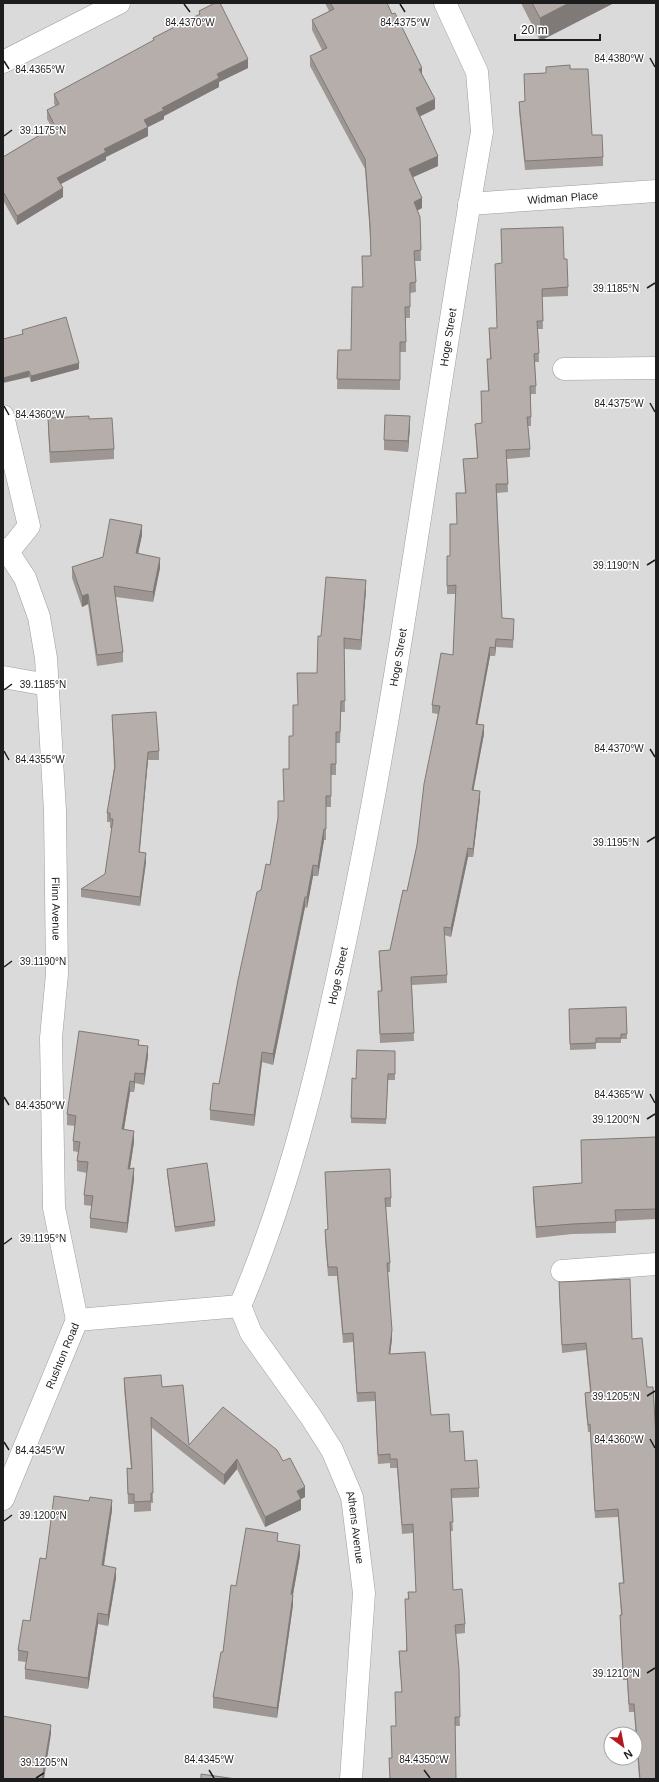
<svg xmlns="http://www.w3.org/2000/svg" width="659" height="1782" font-family="Helvetica,sans-serif">
	<rect width="100%" height="100%" fill="#edeae4"/>
	<!-- residential -->
	<path fill="#dbdada" fill-rule="evenodd" d="M3,3H656V1779H3ZM611,1734H635V1758H611Z"/>
	<g fill="none" stroke-linecap="round" stroke-linejoin="round">
		<!-- minor casing -->
		<g stroke="#9e9e9e" stroke-width="23">
			<g id="minor">
				<path d="M3,62L119,3"/>
				<path id="s1" d="M469,204L656,191"/>
				<path d="M564,369L656,368"/>
				<path d="M3,416L29,526L8,552"/>
				<path id="s2" d="M3,549L8,552L25,578L39,617L46,658L55,811L57,974L51,1038L54,1208L77,1320"/>
				<path d="M3,677L48,685"/>
				<path d="M562,1271L656,1264"/>
				<path id="s3" d="M240,1306C292,1184 322,1053 349,923C404,662 435,395 482,132L477,72L445,3"/>
				<path id="s4" d="M240,1306L251,1333L311,1417L332,1450L352,1497L364,1593L351,1779"/>
				<path id="s5" d="M3,1499L77,1320L240,1306"/>
			</g>
		</g>
		<!-- minor -->
		<use href="#minor" stroke="#fff" stroke-width="22"/>
	</g>
	<!-- wall -->
	<path fill="#9d9692" d="M325,3H387L422,75L435,109L419,117L438,166L413,177L422,208L417,211L420,217L421,261H415L416,292L410,293V318H406V352H400V390L337,389L338,350H351L363,287L362,256H371L370,235L365,169L310,66V56L322,50L312,30V20L329,11Z
		M521,3H614L540,41Z
		M199,11L248,68L219,82V87L164,116V119L148,127V136L106,157V160L61,184L63,197L17,225L4,202L3,157L52,128L47,119V110L55,106L54,103V94L153,41V38L199,15Z
		M546,67L570,69L592,135L603,157V166L525,170L519,111V102H525L524,74L546,73Z
		M501,229L564,259L568,287V296L542,297L543,329H538L539,362H535L536,394H531V426H528L530,449V457L507,459L508,492L497,493L502,618L514,627L513,648L496,647L495,656H490L477,724L484,734L473,790L480,799L473,857H468L451,937L444,935L447,975V983L412,985L414,1041L380,1043L378,991H381L379,959V951L390,950L407,891L417,845L438,714L432,713V705L453,655L456,594H447V556H450L457,524L465,493L463,459L477,458L475,424L482,423L481,391H488L487,359H490L489,328H497L502,263Z
		M22,330L79,369L31,382L29,377L22,334Z
		M48,418L89,419L114,449V459L50,463L48,429Z
		M410,426L408,452L384,450V440Z
		M142,535L138,553L160,568L153,602L116,597L123,652V662L97,666L88,604L82,607L72,578V567L103,557Z
		M366,590L361,650L344,649L345,712H341L340,743H336V775H331V807H326V840H324L318,876H313L307,908L305,907L273,1065L262,1062L254,1126L210,1120V1110L219,1084L261,890L270,865L284,801L298,705L317,673L321,636Z
		M112,715L159,751V760H148L139,852L146,862L140,906L81,897V889L105,874L112,828H110V822H107V813L114,768Z
		M626,1007L627,1039H621V1043H596V1049L570,1050L569,1009Z
		M139,1045L148,1056L144,1085L135,1083L134,1092H130L124,1130L134,1142L130,1169L134,1179L127,1233L90,1228V1218L92,1206L84,1205V1195L87,1173L77,1171V1161L78,1152L73,1151V1141L75,1126L67,1125V1114Z
		M395,1051V1080H388L386,1124L351,1123L352,1078L356,1079Z
		M656,1137V1219L616,1221V1233L572,1234L536,1238L533,1198V1187L582,1183Z
		M167,1169L215,1221V1226L175,1232L167,1174Z
		M325,1172L391,1198V1207H386L390,1263V1272H388L392,1339L390,1354L431,1415L450,1432L479,1488V1497L451,1498L453,1531H450L453,1590L465,1624V1633L456,1634L460,1726H455L392,1758L391,1735L396,1726L402,1692L399,1660V1651H406L408,1592H416L413,1533L402,1534L397,1468H390V1463L378,1464L375,1401L357,1402L353,1342L343,1343L337,1276H328L325,1239V1230L328,1229Z
		M559,1289L632,1339L656,1779H639L634,1712H629L627,1680H623L620,1622V1615H621L619,1583H623L618,1517L595,1518L590,1432H588L585,1400V1393L590,1392L586,1350L562,1353Z
		M124,1378L162,1387L189,1445L283,1461L305,1497L301,1499V1510L265,1527L237,1469L224,1485L151,1427L153,1503H151V1511L134,1512V1504H128L127,1468L131,1469L124,1388Z
		M112,1510L104,1566L116,1578L108,1626L98,1624L88,1689L25,1679V1669L26,1662L18,1661V1650L30,1621L46,1559Z
		M278,1541L300,1555L293,1595V1605L277,1718L213,1708V1697L223,1652L236,1586Z"/>
	<!-- shaded-wall -->
	<path fill="#7f7a77" d="M569,3H614L540,41V18Z
		M248,59V68L219,82V87L164,116V119L144,129V120L162,108L217,74Z
		M422,68V78L419,69Z
		M435,99V109L416,118V108Z
		M148,127V136L106,157V160L57,186V178L104,149Z
		M438,156V166L409,179V169Z
		M63,188V197L17,225V216Z
		M4,193V202L3,203V194Z
		M422,198V208L414,212V202Z
		M79,363V369L31,382V376Z
		M29,371V377L3,383V378Z
		M410,416V426L408,452V441Z
		M142,525V535L136,563V553Z
		M160,558V568L153,602V592Z
		M366,580V590L361,650V640Z
		M88,594V604L82,607V596Z
		M496,639V647L495,656V648Z
		M490,647V656L476,732V724Z
		M484,725V734L472,798V790Z
		M148,752V760L139,861V852Z
		M480,791V799L473,857V849Z
		M324,829V840L318,876V866Z
		M468,848V857L451,937V928Z
		M146,853V862L140,906V897Z
		M313,865V876L307,908V897Z
		M305,897V907L273,1065V1054Z
		M148,1046V1056L144,1085V1074Z
		M262,1052V1062L254,1126V1115Z
		M135,1073V1083L134,1092V1082Z
		M130,1081V1092L122,1140V1129Z
		M134,1131V1142L128,1180V1169Z
		M134,1168V1179L127,1233V1223Z
		M392,1330V1339L389,1363V1354Z
		M237,1459V1469L224,1485V1475Z
		M305,1487V1497L297,1501V1491Z
		M301,1499V1510L265,1527V1517Z
		M112,1500V1510L102,1576V1565Z
		M300,1545V1555L291,1605V1594Z
		M116,1568V1578L108,1626V1615Z
		M293,1595V1605L277,1718V1708Z
		M98,1613V1624L88,1689V1678Z
		M51,1725V1734L44,1779H42Z"/>
	<!-- building -->
	<path fill="#b6aeaa" stroke="#7f7a77" d="M215,3H220L248,59L217,74L219,78L162,108L164,110L144,120L148,127L104,149L106,152L57,178L63,188L17,216L4,193L3,194V157L55,126L47,110L59,104L54,94L154,40L153,38L200,14L199,11Z
		M330,3H387L392,14L395,13L422,68L419,69L435,99L416,108L438,156L409,169L422,198L414,202L420,217L421,250L414,251L416,282L410,283V307H405L406,342H400V380L337,379L338,350H351L352,287H363L362,256H371L370,225L365,159L310,56L327,48L312,20L334,9Z
		M532,3H569L540,18Z
		M570,65V69H588L592,135H602L603,157L525,161L519,102L525,101L524,74L546,73V67Z
		M563,227L564,259H567L568,287L542,289L543,321H537L539,353L534,354L536,386H530L531,417H527L530,449L506,450L508,484H496L502,618L514,619L513,640L496,639L495,648L490,647L476,724L484,725L472,790L480,791L473,849L468,848L451,928L444,927L447,975L411,977L414,1033L380,1034L378,991H382L379,951L390,950L403,890L407,891L417,845L424,784L440,706L432,705L441,653L453,655L456,585L447,586V556H450V524H457L456,493H466L463,459L478,458L475,424L482,423L481,391H489L487,359H491L489,328H497L495,264L502,263L501,229Z
		M66,317L79,363L31,376L29,371L3,378V339L23,334L22,330Z
		M385,415L410,416L408,441L384,440Z
		M89,416V419L112,418L114,449L50,452L48,418Z
		M110,519L142,525L136,553L160,558L153,592L114,586L123,652L97,655L88,594L82,596L72,567L103,557Z
		M326,577L366,580L361,640L344,638L345,701H341L340,732H336V764H331V796H326V829H324L318,866L313,865L307,897H305L273,1054L262,1052L254,1115L210,1110L213,1083L219,1084L238,980L257,892L261,890L266,864L270,865L278,818V801H284L283,769H289V736H293V705H298L297,673H317L318,636H321Z
		M156,712L159,751L148,752L139,852L146,853L140,897L81,889L105,874L113,819H110V813H107L115,766L112,715Z
		M626,1007L627,1034H621V1038H596V1043L570,1044L569,1009Z
		M79,1031L139,1040L138,1045L148,1046L144,1074L135,1073L134,1082L130,1081L122,1129L134,1131L128,1169L134,1168L127,1223L90,1218L93,1196L84,1195L88,1162L77,1161L80,1142L73,1141L76,1116L67,1114Z
		M357,1050L395,1051V1074H388L386,1119L351,1118L352,1078L356,1079Z
		M656,1137V1209L615,1210L616,1222L572,1224L536,1227L533,1187L582,1183L581,1140Z
		M207,1163L215,1221L175,1227L167,1169Z
		M390,1169L391,1198H385L390,1263H387L392,1330L389,1354L425,1352L431,1415L449,1414L450,1432L463,1431L465,1461L477,1460L479,1488L451,1489L453,1522H450L453,1590L462,1589L465,1624L455,1625L459,1669L460,1717H455L456,1779H390L389,1758H392L391,1726H396L395,1692H402L399,1651H407L405,1599H409L408,1592H416L413,1524L402,1525L397,1459H390V1454L378,1455L375,1392L357,1393L353,1333L343,1334L337,1267H328L325,1230L328,1229L325,1172Z
		M630,1279L632,1339L642,1338L647,1387H653L656,1437V1779H640L634,1704H629L627,1672H623L620,1615H622L619,1583H624L618,1509L595,1511L590,1424L588,1425L585,1393L591,1392L586,1343L562,1345L559,1282Z
		M161,1375L162,1387L183,1385L189,1445L223,1407L277,1450L283,1461L290,1458L305,1487L297,1491L301,1499L265,1517L237,1459L224,1475L151,1417L153,1493H151V1501L134,1502V1494H128L127,1468L132,1469L124,1378Z
		M54,1496L89,1501L90,1497L112,1500L102,1565L116,1568L108,1615L98,1613L88,1678L25,1669L28,1652L18,1650L23,1620L30,1621L40,1558L46,1559Z
		M246,1528L278,1533L277,1541L300,1545L291,1594L293,1595L277,1708L213,1697L221,1652H223L231,1585L236,1586Z
		M3,1716L51,1725L42,1779H3Z
		M201,1774L236,1779H201Z"/>
	<!-- ticks -->
	<path fill="none" stroke="#1d1d1d" stroke-width="1.5" d="M184,4L190,12M400,4L405,12M650,58L655,67M4,61L9,69M4,136L12,130M647,288L655,283M650,403L655,412M4,406L9,415M647,565L655,560M4,690L12,684M650,749L655,757M4,751L9,760M647,842L655,837M4,967L12,961M650,1094L655,1103M4,1097L9,1105M647,1119L655,1114M4,1244L12,1238M647,1396L655,1391M650,1439L655,1448M4,1442L9,1450M4,1521L12,1515M647,1673L655,1668M209,1770L214,1778M424,1770L430,1778M36,1778L44,1773"/>
	<g text-anchor="middle" dominant-baseline="central" stroke-width="3" stroke-linejoin="round" paint-order="stroke">
		<!-- street labels -->
		<g font-size="11" fill="#1d1d1d" stroke="#fff">
			<text stroke="none"><textPath href="#s1" startOffset="94">Widman Place</textPath></text>
			<text stroke="none"><textPath href="#s3" startOffset="993">Hoge Street</textPath></text>
			<text stroke="none"><textPath href="#s3" startOffset="669">Hoge Street</textPath></text>
			<text stroke="none"><textPath href="#s2" startOffset="371">Flinn Avenue</textPath></text>
			<text stroke="none"><textPath href="#s3" startOffset="345">Hoge Street</textPath></text>
			<text stroke="none"><textPath href="#s5" startOffset="155">Rushton Road</textPath></text>
			<text stroke="none"><textPath href="#s4" startOffset="253">Athens Avenue</textPath></text>
		</g>
	</g>
	<g font-size="10" text-anchor="middle" fill="#1d1d1d" stroke="#fff" stroke-width="3" stroke-linejoin="round" paint-order="stroke">
		<text x="190" y="26">84.4370°W</text>
		<text x="405" y="26">84.4375°W</text>
		<text x="619" y="62">84.4380°W</text>
		<text x="40" y="73">84.4365°W</text>
		<text x="43" y="134">39.1175°N</text>
		<text x="616" y="292">39.1185°N</text>
		<text x="619" y="407">84.4375°W</text>
		<text x="40" y="418">84.4360°W</text>
		<text x="616" y="569">39.1190°N</text>
		<text x="43" y="688">39.1185°N</text>
		<text x="619" y="752">84.4370°W</text>
		<text x="40" y="763">84.4355°W</text>
		<text x="616" y="846">39.1195°N</text>
		<text x="43" y="965">39.1190°N</text>
		<text x="619" y="1098">84.4365°W</text>
		<text x="40" y="1109">84.4350°W</text>
		<text x="616" y="1123">39.1200°N</text>
		<text x="43" y="1242">39.1195°N</text>
		<text x="616" y="1400">39.1205°N</text>
		<text x="619" y="1443">84.4360°W</text>
		<text x="40" y="1454">84.4345°W</text>
		<text x="43" y="1519">39.1200°N</text>
		<text x="616" y="1677">39.1210°N</text>
		<text x="209" y="1763">84.4345°W</text>
		<text x="424" y="1763">84.4350°W</text>
		<text x="44" y="1766">39.1205°N</text>
	</g>
	<!-- border -->
	<rect width="659" height="1782" fill="none" stroke="#1d1d1d" stroke-width="8"/>
	<!-- north arrow -->
	<g transform="translate(623 1746) rotate(148)"><circle r="19" fill="#ffffff" stroke="#a5a5a5"/>
	<path d="M0-3L7 15L0 10L-7 15Z" fill="#b31822"/>
	<text y="-6" font-size="11" font-weight="bold" text-anchor="middle" fill="#1d1d1d">N</text>
	</g>
	<!-- scale -->
	<path d="M515 34v6h85v-6" fill="none" stroke="#1d1d1d" stroke-width="2"/>
	<text x="521" y="34" font-size="12" fill="#1d1d1d" stroke="#ffffff" stroke-width="3" paint-order="stroke">20 m</text>
</svg>
